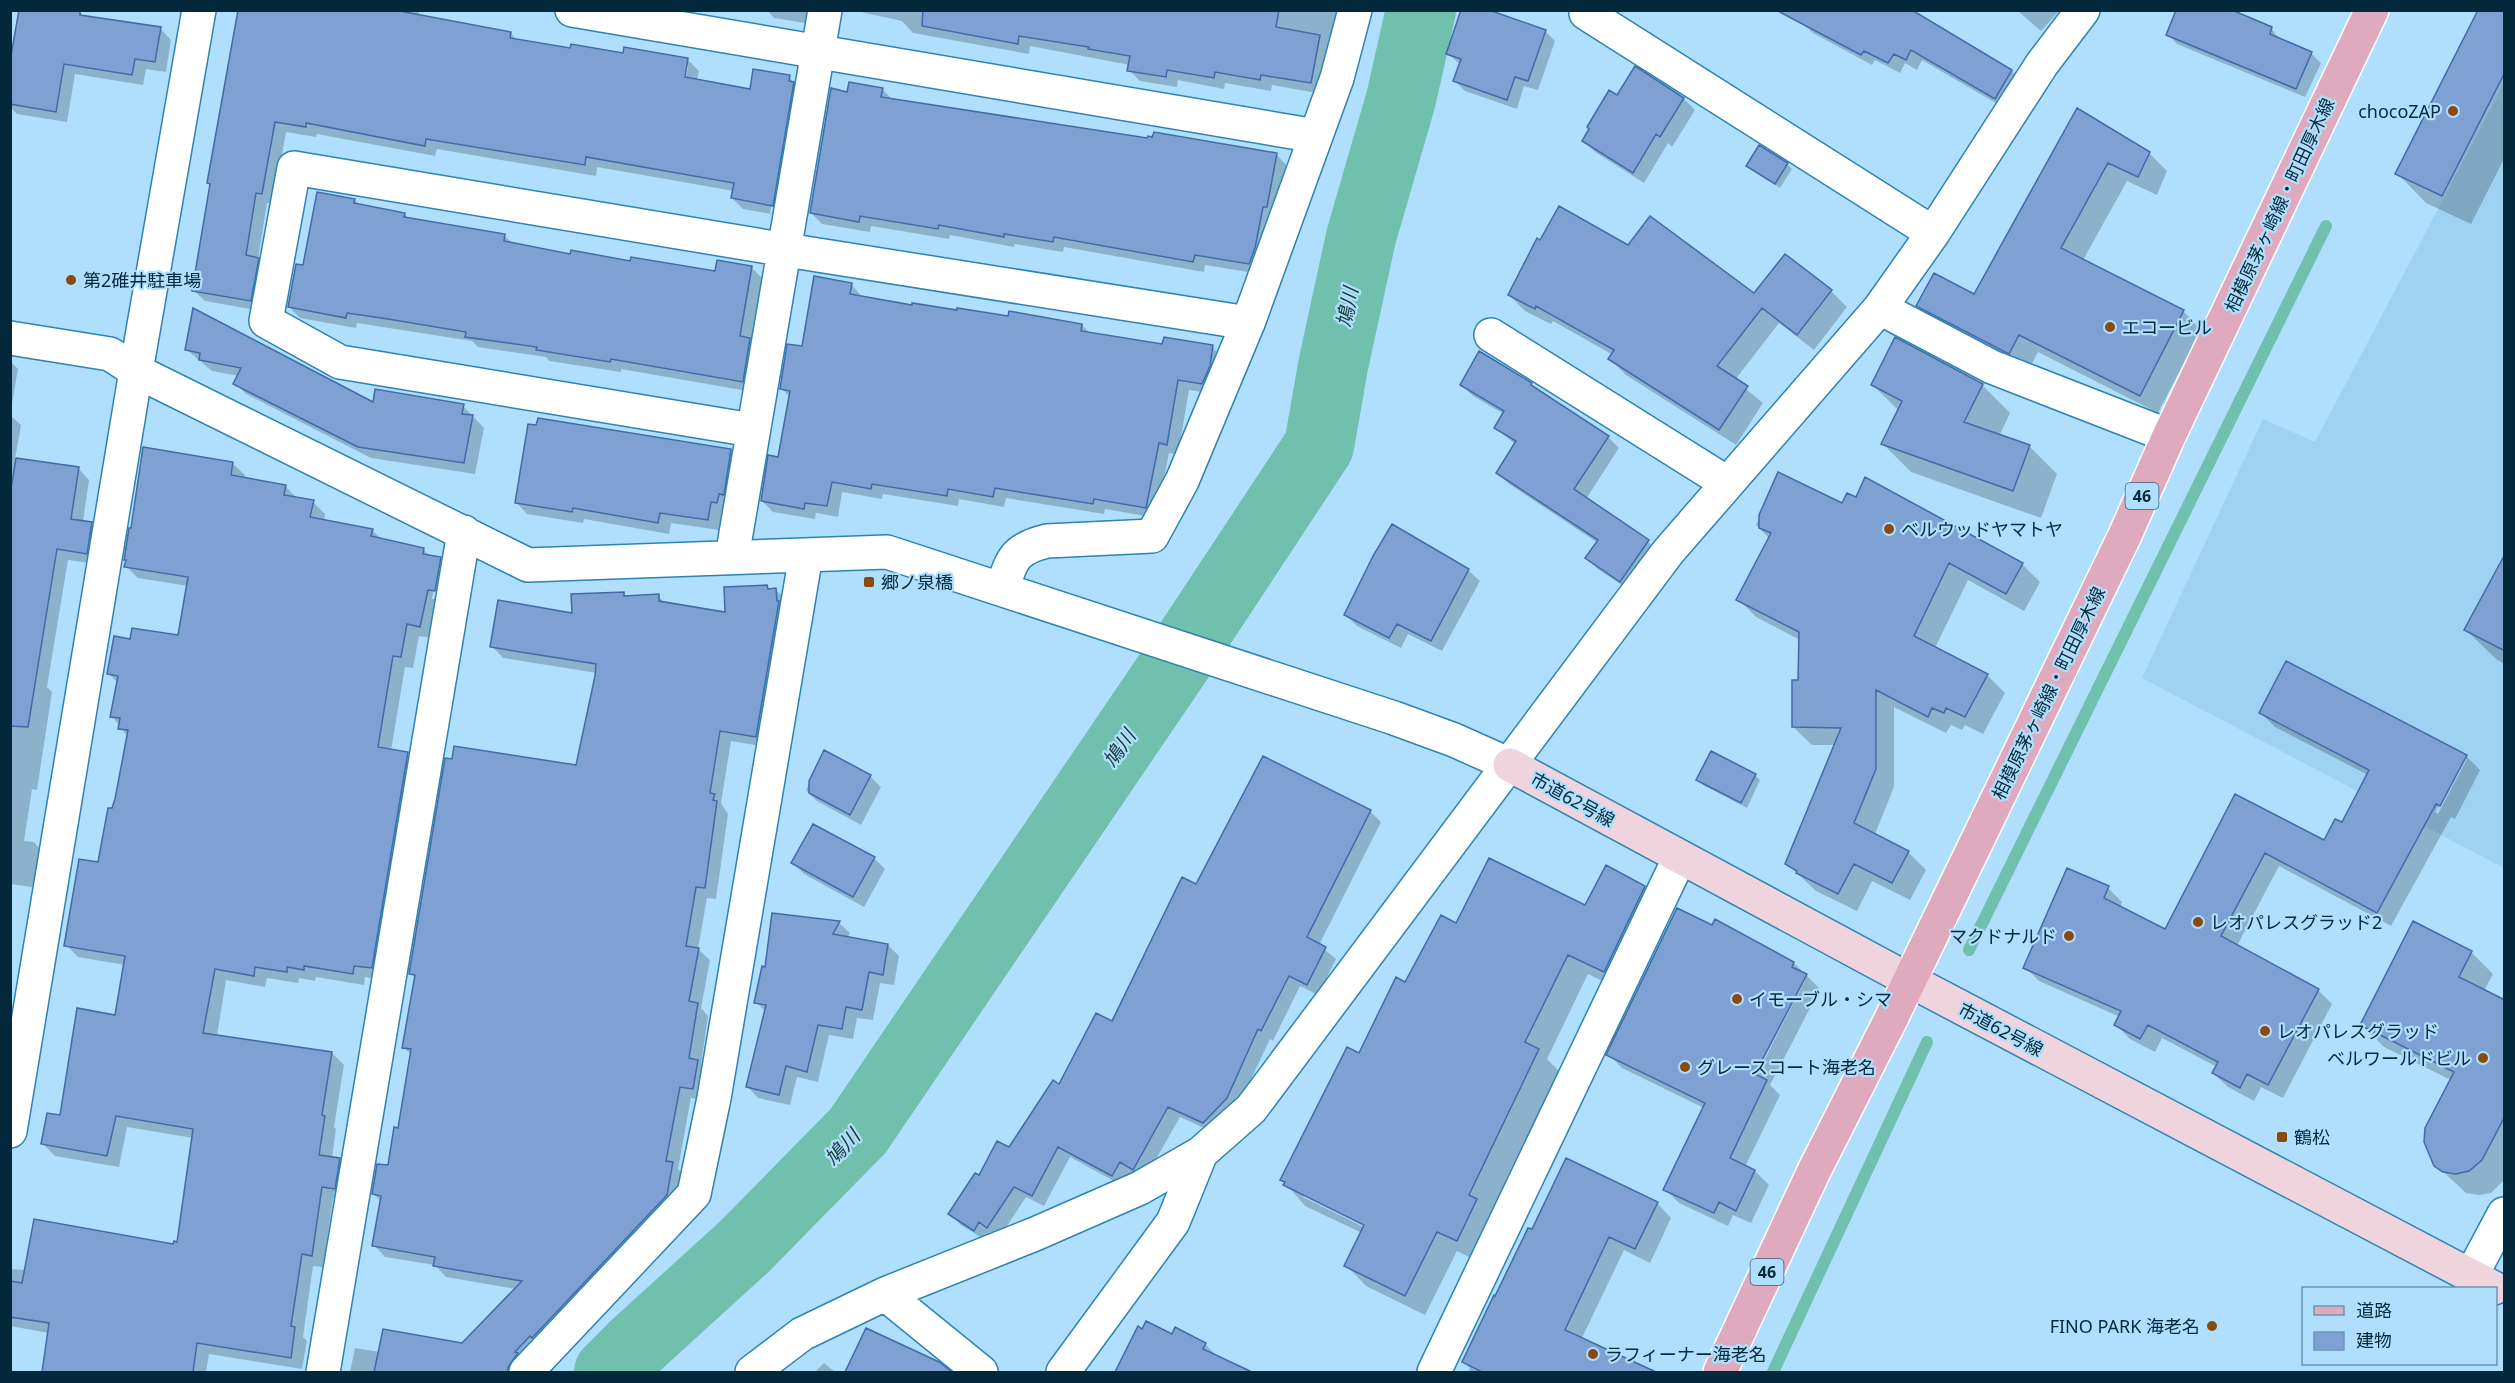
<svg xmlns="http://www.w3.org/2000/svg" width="2515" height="1383" font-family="'Noto Sans','Noto Sans JP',sans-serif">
	<rect width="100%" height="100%" fill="#b0dffe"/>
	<!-- built -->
	<path fill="#9fd1f2" d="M2504,84V868L2142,678L2263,419L2315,442Z"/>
	<!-- shadow -->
	<path fill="#0003" fill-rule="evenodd" d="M239,10H420L418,16L511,34L518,41L572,50L688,60L699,71L697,81L751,90L789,77L800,88L783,216L743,209L732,198L734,191L597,167L596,176L437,149L435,156L317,134L316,137L286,132L273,204L267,203L258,259L269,270L261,311L205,301L193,290ZM685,66H688L685,85L682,84ZM792,84H795L773,214L770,213Z
		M767,10H807L805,23L774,18Z
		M852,10H1341L1339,19L1335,18L1322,94L1272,85L1271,91L1225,83L1224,89L1178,80L1177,87L1140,81L1129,70L1130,65L1030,46L1029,54L913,33L902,21Z
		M2017,10H2060L2041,31Z
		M2504,10V159L2471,224L2426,203L2397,173Z
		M80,12L84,17L160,28L171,40L166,72L146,69L143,85L75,74L67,122L17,114L10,107V75Z
		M1802,23L2012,71L2022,82L2006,109L1922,60L1917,70L1905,63L1900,73L1875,60L1872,65L1813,33Z
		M2271,28L2280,40L2311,53L2321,63L2305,97L2177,44L2168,34Z
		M1545,31L1555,41L1538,90L1524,86L1517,109L1465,91L1455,81L1460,64L1448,54Z
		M1635,68L1684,99L1695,110L1672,147L1668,143L1644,183L1595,152L1584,141L1618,97Z
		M882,89L893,100L1148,140L1276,154L1287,166L1278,218L1260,274L1205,265L1204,272L1064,247L1063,252L1015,244L1014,247L950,235L949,239L871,226L870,232L822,224L811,213L849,93Z
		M2077,110L2149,153L2167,171L2157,195L2127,181L2083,260L2183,311L2201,330L2158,413L2038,352L2028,371L1936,324L1918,305L1974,296Z
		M1787,164L1792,169L1780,188L1748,166Z
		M354,200L361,206L405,214L410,220L504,235L514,245L571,256L716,273L751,267L762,278L752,342L761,350L753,392L621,369V372L549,361L546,357L478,347L472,341L357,323L356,328L300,318L289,307L305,267Z
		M1629,246L1754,296L1785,256L1831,291L1847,307L1814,350L1779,323L1735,380L1763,403L1736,445L1626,375L1610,359L1613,355L1553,321L1551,324L1525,311L1509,295Z
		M851,284L862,297L913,307L1082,325L1091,334L1164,346L1212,347L1223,358L1213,394L1189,390L1178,455L1169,453L1157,518L1105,509L1104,514L1006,498L1004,507L959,499L958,506L883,494L882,499L842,492L838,517L816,513L815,519L773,512L762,501L779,459L791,398L781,388L803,348Z
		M194,310L374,405L463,406L484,428L475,474L371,458L246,394L235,383L239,376L212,371L186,349Z
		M10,361L18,369L10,415Z
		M1531,384L1539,392L1608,437L1619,448L1586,499L1648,542L1659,553L1632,592L1598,569L1587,558L1598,543L1509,484L1498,473L1516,445L1496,428L1504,414L1473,396L1462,385Z
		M1873,385H1982L2010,413L1999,436L2029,446L2057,474L2041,518L1911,472L1883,444L1899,411Z
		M10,415L21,425L15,459L78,468L89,480L83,522L91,524L102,535L97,564L68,560L47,687L52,692L37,790L32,789L24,841L34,842L45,854L40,888L10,884Z
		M731,451L742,462L728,513L722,512L719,530L671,523L669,534L584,519L583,523L527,514L516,502Z
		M232,463L245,475L244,479L285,486L297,498L313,502L325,514L324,521L372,530L382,540L424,550L431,557L440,559L452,571L432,638L419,636L413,668L405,667L391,751L407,753L419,765L383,980L365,977L364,985L316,977L315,981L299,978L298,983L267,978L265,987L226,980L217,1036L332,1053L344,1065L334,1127L336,1129L332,1158L339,1159L351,1172L346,1200L333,1198L323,1267L313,1266L303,1337L307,1341L302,1369L209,1354L206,1372H43L49,1333L10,1326V1269L26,1270L178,1244L193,1138L127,1127L119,1167L55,1156L43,1144L61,1117L116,1016L125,965L78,957L66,945L99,864L114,810L128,737L112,716L118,683L109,674L131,641L179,637L188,586L138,578L126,566L125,559ZM438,566H441L435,599H432Z
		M1779,475L1842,505L2022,564L2040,582L2024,611L1968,580L1935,648L1987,675L2005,693L1983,734L1965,725L1962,730L1951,725L1946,733L1894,707V787L1875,834L1908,852L1926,870L1910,900L1872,881L1857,911L1816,891L1787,864L1836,745H1812L1793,727L1800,681V640L1756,617L1738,599L1770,539L1756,525Z
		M2504,557V664L2496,659L2466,630Z
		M1468,570L1480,581L1442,651L1408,634L1401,648L1357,626L1346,615Z
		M767,587L770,590H776L787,601L767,747L731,741L721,803L728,814L716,899L707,898L698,949L710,960L701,1008L708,1016L701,1064L709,1072L704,1100L691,1098L678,1169L684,1175L678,1207L517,1372H350L355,1348L380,1352L463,1345L516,1289L446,1277L435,1265L385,1257L374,1245L382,1202L373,1194L390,1167L399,1130L412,1055L403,1047L416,979L410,973L577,767L597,673L503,658L492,646L623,593L628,598L658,596L666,604L727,614Z
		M2261,713L2466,756L2480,770L2455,819L2451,817L2391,926L2279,866L2237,946L2318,990L2332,1004L2283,1098L2261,1087L2254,1101L2228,1087L2213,1073L2217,1067L2162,1038L2155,1052L2130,1039L2116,1025L2120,1017L2039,981L2025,967L2108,888L2122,902L2120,908L2166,931L2236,796L2324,842L2342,824L2368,775L2275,727ZM2463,759H2467L2438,814L2435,812Z
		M825,753L870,776L881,787L861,825L817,801L806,790Z
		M1755,775L1760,780L1747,808L1703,785L1698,780Z
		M1370,811L1381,822L1319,945L1336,959L1318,995L1300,986L1273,1041L1270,1039L1237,1109L1215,1133L1180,1117L1144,1180L1131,1172L1123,1186L1070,1157L1044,1206L1026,1197L999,1238L990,1232L985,1240L961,1225L950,1214L980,1178L1009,1149L1113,1023L1196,886Z
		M874,858L885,869L864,907L804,874L793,863Z
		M1607,867L1645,887L1665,908L1625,992L1588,974L1547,1059L1559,1071L1490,1214L1497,1221L1477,1261L1457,1251L1425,1315L1366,1286L1346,1265L1362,1233L1305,1206L1282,1179L1406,984L1457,925L1585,907ZM1303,1193L1372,1227L1370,1230L1303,1197Z
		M1716,921L1794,963L1820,989L1770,1085L1780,1095L1745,1167L1755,1171L1769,1185L1751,1223L1733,1215L1728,1226L1679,1203L1665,1189L1704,1108L1622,1068L1608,1054ZM1804,976L1806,978L1753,1082L1750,1080Z
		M839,923L850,933L847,938L888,945L899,956L894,985L880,983L873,1020L857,1018L853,1039L829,1035L818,1082L797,1077L790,1105L758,1098L747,1086L766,1012L756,1002L766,968Z
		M2471,952L2493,974L2484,991L2504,1002V1180L2491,1193L2479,1195L2466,1193L2436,1165L2451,1080L2384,1047L2362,1025Z
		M1657,1203L1671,1218L1650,1263L1624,1250L1581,1340L1645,1372H1468L1470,1368L1464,1362L1494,1297Z
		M1138,1328L1205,1344L1220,1359L1248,1372H1117Z
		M867,1330L941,1366L948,1372H847Z
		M824,1363L835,1372H815Z"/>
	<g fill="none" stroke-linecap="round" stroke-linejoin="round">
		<!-- stream -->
		<path stroke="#71c0ae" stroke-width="12" d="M1969,950L2326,226
			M1773,1372L1927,1042"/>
		<!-- river -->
		<path stroke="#71c0ae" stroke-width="70" d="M609,1372L634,1347L744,1247L858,1131L1174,666L1319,446L1333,366L1361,237L1401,99L1421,10"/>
	</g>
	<!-- building -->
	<path fill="#7ea0d2" stroke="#406ba8" stroke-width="1.5" d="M19,10H80V15L161,27L155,62L135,59L132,75L64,64L56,112L10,104V61Z
		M238,10H394L511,32L510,38L570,48L571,44L623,53L624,47L688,58L685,77L750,89L753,69L790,75L789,81L794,82L773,206L731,198L734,183L586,157L585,165L426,139L425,146L306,123V127L275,122L262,194L256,193L246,255L259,258L251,301L192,291L210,184L207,183Z
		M923,10H1279L1276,27L1320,35L1311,83L1261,75L1260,80L1215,72L1214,78L1167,70L1166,77L1127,71L1130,56L1088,49L1089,47L1019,36L1018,44L922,26Z
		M1461,10H1489L1546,30L1528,81L1515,77L1507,100L1453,81L1461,59L1446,54Z
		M1776,10H1912L2012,70L1995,99L1911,50L1906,60L1894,54L1888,63L1864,51L1861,55Z
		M2176,10H2232L2272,27L2270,34L2312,52L2296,89L2166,35Z
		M2478,10H2505V72L2442,196L2395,174Z
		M1635,66L1684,98L1660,137L1656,134L1633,173L1582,141L1589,129L1587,127L1609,90L1617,95Z
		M849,82L883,88L881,97L1147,138L1148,136L1152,137L1154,132L1277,153L1267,207H1263L1255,248L1249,264L1195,255L1193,262L1054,237L1053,242L1004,234V237L939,225L938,229L860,216L859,222L810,213L831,88L847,92Z
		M2077,108L2150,152L2138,177L2108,163L2061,248L2184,310L2140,396L2019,335L2009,354L1916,306L1934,273L1974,294Z
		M1759,145L1788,163L1775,184L1746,166Z
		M317,192L355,199L354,203L405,213L404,217L505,234L504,241L570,254L571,250L630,261L631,257L715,271L717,260L752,266L740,336L750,338L743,382L611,359L610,362L536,350L537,347L465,337L466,332L388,319L347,313L346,318L288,307L296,264L303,265Z
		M1559,206L1628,245L1650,216L1754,293L1785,254L1832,290L1797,335L1762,308L1717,366L1748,386L1719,430L1608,359L1614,350L1536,306L1535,309L1508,295L1537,238L1540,240Z
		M814,276L852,283L850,294L912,305V303L957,310V308L1008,316L1009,311L1082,324L1081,331L1162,344L1164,337L1213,345L1210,366L1202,384L1178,380L1167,445L1159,443L1146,508L1094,499L1093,504L995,488L993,497L948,489L947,496L872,484L871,489L832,482L827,506L805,503L804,509L761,501L768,455L778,457L790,391L780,389L787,344L802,346Z
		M193,308L373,402L375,389L464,404L462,414L473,415L464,463L358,447L233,384L241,368L199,360L200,353L185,350Z
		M1895,337L1983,384L1964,422L2030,445L2013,491L1881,444L1902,401L1871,385Z
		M1479,351L1532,383L1531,385L1609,436L1574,489L1649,540L1620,582L1585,558L1598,540L1496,473L1516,441L1494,428L1504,411L1460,385Z
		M538,418L731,449L724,495L719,494L717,503L711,502L708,520L660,513L658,523L573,508L572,512L515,503L528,424L536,425Z
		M143,447L233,462L231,475L286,485L284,495L314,500L310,517L373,529L371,536L424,548L423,554L441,557L435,591L428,590L420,627L407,624L401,657L393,656L378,747L408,752L372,968L354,966L353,974L304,966V970L287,967V972L255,967L254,976L215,969L203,1033L332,1052L322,1115L325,1116L319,1155L340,1158L335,1189L322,1187L312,1256L302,1254L291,1326L295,1327L291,1358L197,1343L193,1372H42L49,1323L10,1317V1281L22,1283L34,1219L173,1244L174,1241L177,1242L193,1129L116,1116L107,1156L41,1144L47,1113L60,1115L77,1008L115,1015L125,956L64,946L79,859L98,862L108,808H112L115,799L128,730L118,729L120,718L110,717L118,676L107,674L114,636L130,639L132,628L178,635L188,577L124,567L126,560H124L129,528H131Z
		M16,458L79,467L71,519L92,522L87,554L57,549L28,727L10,726V495Z
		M1778,472L1842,503L1847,493L1856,497L1865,477L2023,563L2006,594L1949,563L1914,636L1988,674L1965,717L1946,708L1944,713L1932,708L1928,717L1876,690V769L1854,823L1909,851L1892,883L1854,864L1838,894L1796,873L1797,871L1785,864L1841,728L1792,727V680H1798L1799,632L1736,600L1771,533L1759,528V515Z
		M1392,524L1469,569L1431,641L1397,624L1389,638L1344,615L1373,556Z
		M2505,554V651L2464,630Z
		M767,585L768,589L776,588L777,601H779L756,737L720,731L710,793L715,794L713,800L717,801L705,888L696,887L686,946L699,948L689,1001L698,1003L689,1058L698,1060L693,1089L680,1087L666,1161L673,1162L667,1195L532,1338L530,1336L515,1352L518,1353L508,1367V1372H374L383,1329L462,1343L522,1281L433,1266L435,1257L372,1246L381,1196L372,1194L377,1164L388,1165L394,1127L398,1128L411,1049L402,1048L415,975L409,974L445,758L452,759L454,746L576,765L595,676L596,664L490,647L498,600L572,613L571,594L624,592V596L659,594V601L725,612L724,587Z
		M2286,661L2467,755L2440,806L2436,804L2377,913L2265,853L2221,936L2319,989L2268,1085L2247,1074L2240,1088L2212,1073L2218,1062L2148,1025L2140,1039L2114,1025L2121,1011L2023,968L2067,868L2109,886L2104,898L2165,929L2235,794L2324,840L2335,819L2342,822L2369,770L2259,713Z
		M824,750L871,775L850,815L809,793V781Z
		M1711,751L1756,774L1741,803L1696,780Z
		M1263,756L1371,810L1307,937L1326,947L1307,985L1289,976L1261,1031L1258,1029L1227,1098L1203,1123L1168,1107L1133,1170L1120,1162L1112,1176L1058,1147L1032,1196L1014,1187L987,1228L979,1222L974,1231L948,1214L975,1173L979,1175L997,1141L1009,1147L1053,1080L1059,1084L1096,1013L1112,1021L1182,877L1196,884Z
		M813,824L875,857L853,897L791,863Z
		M1489,858L1585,905L1606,865L1645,886L1604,972L1568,955L1525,1042L1539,1049L1469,1195L1477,1199L1457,1241L1437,1232L1405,1296L1344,1266L1364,1225L1283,1185L1285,1182L1280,1180L1347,1047L1359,1053L1396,977L1405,982L1441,915L1456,923Z
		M1677,908L1712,925L1715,919L1794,962L1792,967L1807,974L1755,1074L1767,1080L1730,1158L1755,1170L1736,1211L1719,1202L1714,1213L1663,1190L1705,1103L1606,1055Z
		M772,913L840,921L833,934L888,944L883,975L869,972L862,1010L846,1007L842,1029L818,1025L807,1072L786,1066L779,1095L746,1087L766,1005L754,1003L762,966L765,967Z
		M2413,921L2472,951L2459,977L2505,1000V1116L2482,1160L2469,1171L2456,1174L2443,1172L2434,1166L2424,1142L2425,1128L2454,1072L2360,1025Z
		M1566,1158L1658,1202L1635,1249L1609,1237L1565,1330L1656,1372H1482L1462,1362L1494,1295L1495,1296L1528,1228L1532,1229Z
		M1146,1321L1172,1334L1175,1327L1206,1343L1203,1349L1252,1372H1115L1138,1326L1142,1329Z
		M866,1328L939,1362L952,1372H845Z"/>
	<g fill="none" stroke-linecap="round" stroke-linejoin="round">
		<!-- street casing -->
		<g stroke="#2d83b2" stroke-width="36">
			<path id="street" d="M572,10L1316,136
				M1587,10L1586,13L1933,233
				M1880,308L1992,367L2169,436
				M1491,335L1727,483
				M10,338L110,354L136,371L528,565L887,552L1394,718L1454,740L1510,765
				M752,430L340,362L266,321L294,168L786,250L1248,323
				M732,557L825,10
				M1002,589C1012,559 1014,549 1047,541L1152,536L1182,481L1248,323L1337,78L1355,10
				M10,1131L136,371L199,10
				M2471,1276L2504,1214
				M885,1294L981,1372
				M323,1372L464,532
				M526,1372L694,1194L714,1098L806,555
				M752,1372L802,1334L885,1294L1035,1234L1140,1188L1201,1153L1251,1109L1668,552L1880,308L1933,233L2042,64L2083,10
				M1063,1372L1173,1222L1201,1153
				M1434,1372L1680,857"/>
		</g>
		<!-- secondary casing -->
		<g stroke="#2d83b2" stroke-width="36">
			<path id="secondary" d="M1510,765L1909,980L2494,1288"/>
		</g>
		<!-- primary casing -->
		<g stroke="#fff" stroke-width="36">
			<path id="primary" d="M1720,1372L1814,1171L1890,1021L2125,535L2169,436L2372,10"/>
		</g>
		<!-- street -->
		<use href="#street" stroke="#fff" stroke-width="33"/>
		<!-- secondary -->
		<use href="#secondary" stroke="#efd4de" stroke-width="33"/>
		<!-- primary -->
		<use href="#primary" stroke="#dfaabe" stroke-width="33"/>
	</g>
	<!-- markers -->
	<g fill="#884a0d" stroke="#b0dffe" stroke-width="2">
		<circle cx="2453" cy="111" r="6"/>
		<circle cx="71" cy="280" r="6"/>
		<circle cx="2110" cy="327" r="6"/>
		<circle cx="1889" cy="529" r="6"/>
		<rect x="863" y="576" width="12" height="12" rx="3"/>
		<circle cx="2198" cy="922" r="6"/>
		<circle cx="2069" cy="936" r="6"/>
		<circle cx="1737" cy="999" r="6"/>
		<circle cx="2265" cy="1031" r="6"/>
		<circle cx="2483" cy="1058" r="6"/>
		<circle cx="1685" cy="1067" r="6"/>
		<rect x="2276" y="1131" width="12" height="12" rx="3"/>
		<circle cx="2212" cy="1326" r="6"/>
		<circle cx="1593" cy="1354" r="6"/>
	</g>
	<g text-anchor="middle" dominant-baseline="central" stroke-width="4.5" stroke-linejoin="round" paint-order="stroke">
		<!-- shield labels -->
		<g fill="#b0dffe" stroke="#375f76" stroke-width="1.5">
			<rect x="2125.5" y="483" width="33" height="26" rx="4.5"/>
			<rect x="1750.5" y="1259" width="33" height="26" rx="4.5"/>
		</g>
		<g font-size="16" font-weight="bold" fill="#03283b">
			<text x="2142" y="496">46</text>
			<text x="1767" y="1272">46</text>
		</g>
		<!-- poi labels -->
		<g font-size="18" fill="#03283b" stroke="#b0dffe" text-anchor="start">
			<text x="2441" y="111" text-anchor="end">chocoZAP</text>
			<text x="83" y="280">第2碓井駐車場</text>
			<text x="2122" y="327">エコービル</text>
			<text x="1901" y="529">ベルウッドヤマトヤ</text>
			<text x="881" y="582">郷ノ泉橋</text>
			<text x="2210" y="922">レオパレスグラッド2</text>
			<text x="2057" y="936" text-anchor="end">マクドナルド</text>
			<text x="1749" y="999">イモーブル・シマ</text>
			<text x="2277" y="1031">レオパレスグラッド</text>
			<text x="2471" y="1058" text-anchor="end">ベルワールドビル</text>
			<text x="1697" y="1067">グレースコート海老名</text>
			<text x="2294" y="1137">鶴松</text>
			<text x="2200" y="1326" text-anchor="end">FINO PARK 海老名</text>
			<text x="1605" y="1354">ラフィーナー海老名</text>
		</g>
		<!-- street labels -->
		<g font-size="18" fill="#03283b" stroke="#b0dffe">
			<text transform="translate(2279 205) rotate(-65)">相模原茅ヶ崎線・町田厚木線</text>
			<text transform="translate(2048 693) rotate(-64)">相模原茅ヶ崎線・町田厚木線</text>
			<text transform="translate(1573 799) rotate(29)">市道62号線</text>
			<text transform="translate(2001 1029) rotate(28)">市道62号線</text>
		</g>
		<!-- water labels -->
		<g font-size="20" font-style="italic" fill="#143a32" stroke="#b0dffe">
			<text transform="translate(1347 307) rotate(-79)">鳩川</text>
			<text transform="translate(1119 748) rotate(-56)">鳩川</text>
			<text transform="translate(842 1147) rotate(-47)">鳩川</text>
		</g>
	</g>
	<!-- border -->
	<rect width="2515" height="1383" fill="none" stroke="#03283b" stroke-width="24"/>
	<!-- legend -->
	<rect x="2302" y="1287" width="195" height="78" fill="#b0dffe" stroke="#6b96b0" stroke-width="1.5"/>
	<rect x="2314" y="1306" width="30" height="9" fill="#dfaabe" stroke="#6b96b0" stroke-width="1.5"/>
	<text x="2356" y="1317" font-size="18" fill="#03283b">道路</text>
	<rect x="2314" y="1332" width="30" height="18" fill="#7ea0d2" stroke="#6b96b0" stroke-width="1.5"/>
	<text x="2356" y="1347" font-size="18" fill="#03283b">建物</text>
</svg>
